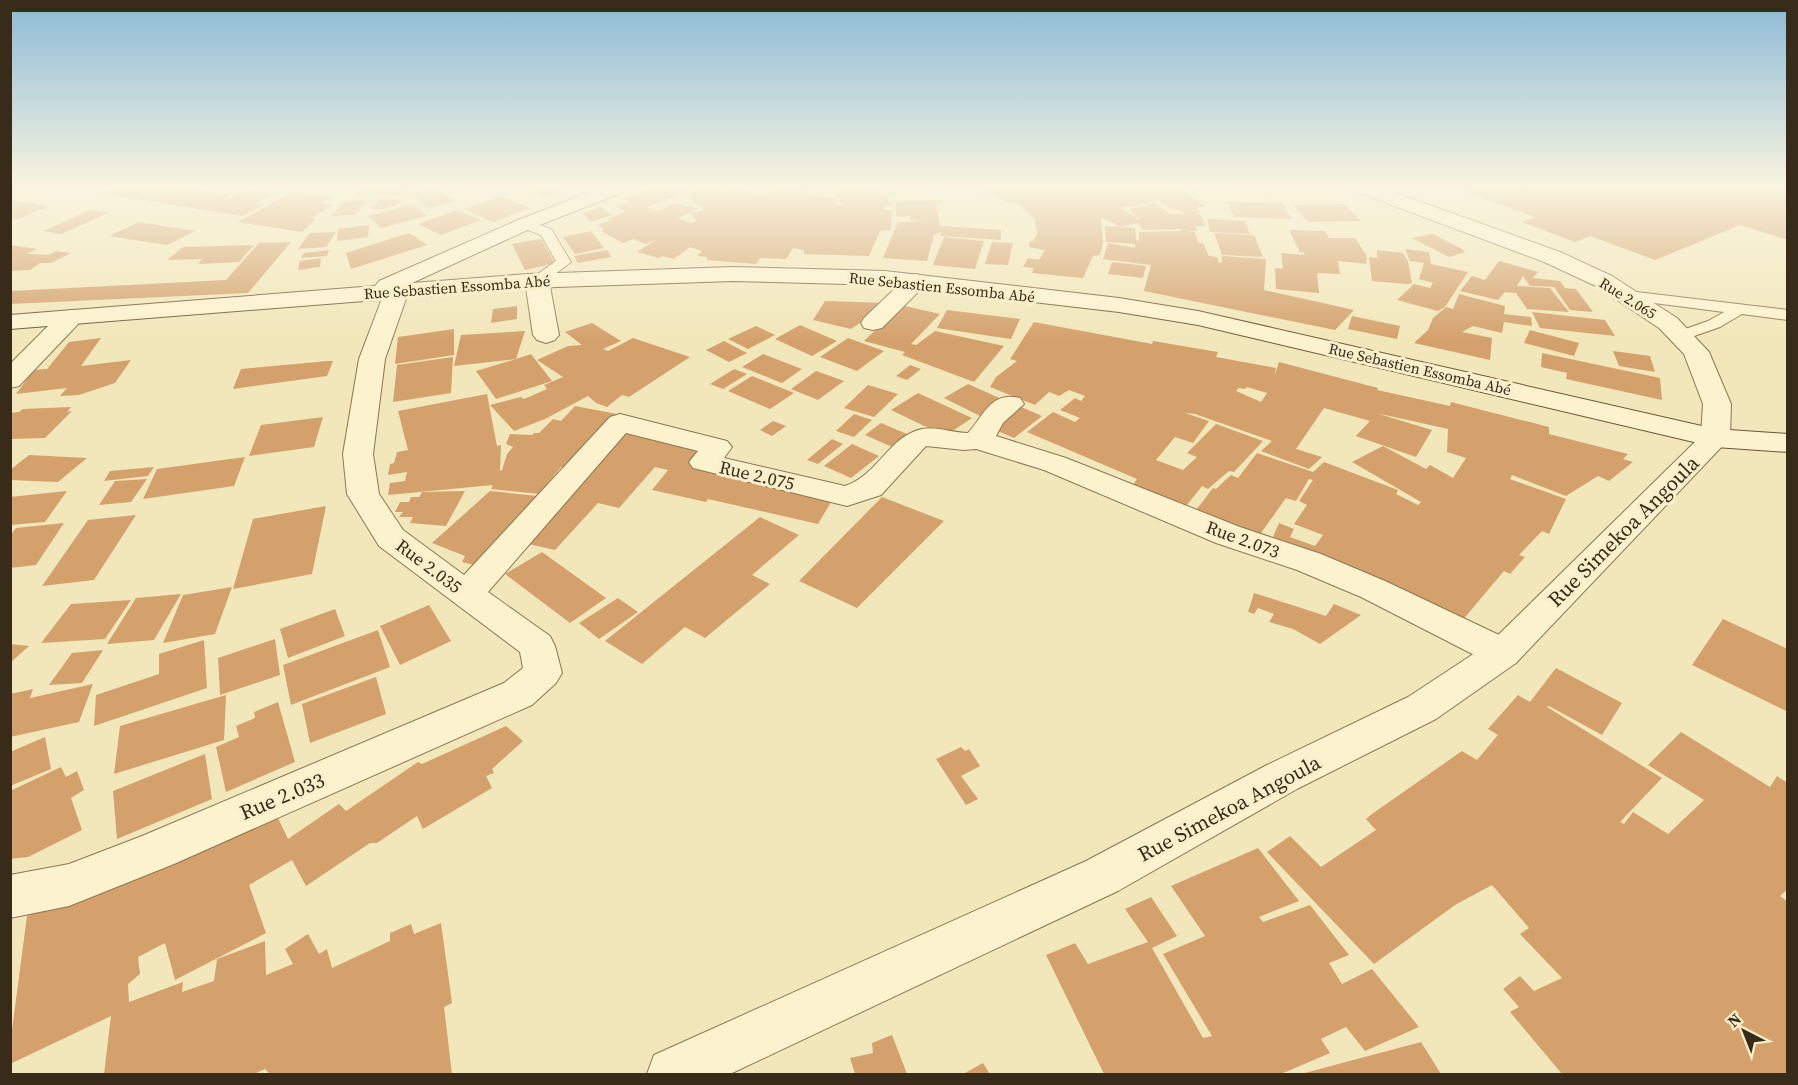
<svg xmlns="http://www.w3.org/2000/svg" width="1798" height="1085" font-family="'Source Serif 4',serif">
	<rect width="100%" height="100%" fill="#f2e7ba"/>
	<!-- building -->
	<path fill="#d4a16c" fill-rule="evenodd" d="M115,188H155L171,190L185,188L231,195L224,198L228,199L247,190L274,194L255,203L264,205L241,216L101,193Z
		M362,188H406L400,195H355Z
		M438,188L455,201L428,208L412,194Z
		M538,188H553L562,191L545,197L530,190Z
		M650,188H697L646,207L659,211L676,203L686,207L690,206L698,209L678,218L691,223L697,221L690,213L705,210L693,202L697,201L689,198L695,196L688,193L701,188H730L708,198L735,188H742L762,196L779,188H812L804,191L811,193L806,195L838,198L836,205L850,202L840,203L836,189H884L886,192H896V196H887L888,202H892L891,206H884L885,210H892L891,230L880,231L869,256L804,254V250L793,248L786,259L760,258L756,264L706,260L708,257L697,256L702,251L690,247L674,259L662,256L659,258L637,252L657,239L645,244L634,239L623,243L601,231L605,229L597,225L612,220L608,219L625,212L617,207L629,202L624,199Z
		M973,188H1182L1206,207H1196L1200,213H1193L1200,214L1206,226H1196L1197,231H1187L1195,232L1198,243H1203L1209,256L1217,257L1219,263L1222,262V256L1266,259L1264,290L1354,310L1335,330L1144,291L1151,265L1103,259L1108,243L1135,248V244L1106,242L1105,226L1135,228L1136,240L1139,241V232L1182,231L1180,229L1143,230L1138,223L1120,227L1103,218L1101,219L1103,244L1100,255L1093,256L1083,278L1032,273L1034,268L1023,267L1028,258L1039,260L1045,250L1029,247L1030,241L1033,242L1037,234L1035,219L1015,202L1007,203L990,192L984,194ZM1154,200H1156L1174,210H1178L1186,214H1170L1155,203L1129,209L1140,220L1121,208L1156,202Z
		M1184,188H1218L1219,189L1193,193Z
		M1456,188H1788V240L1740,225L1655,260L1590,236L1575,242L1522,222L1535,217Z
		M293,192L333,197L321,203L333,205L311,218L316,219L302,232L238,222Z
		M501,196L530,208L493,222L464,209Z
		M379,199L402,200L397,205L384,209H371Z
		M10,200L49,206L18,219L10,218Z
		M368,200L355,215L331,216L345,201Z
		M940,200L941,204H936L940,226L1001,230V240L940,236L941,232L934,235L927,261L883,258L898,222L925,221L910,220L911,216L896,217V201Z
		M1227,202L1283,203L1291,219L1234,217Z
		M413,204L427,216L381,228L368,216Z
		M1344,204L1361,221L1308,222L1293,205Z
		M600,207L612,215L591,222L582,214Z
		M90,210L108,213L61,234L44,231Z
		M457,210L481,220L441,235L418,224Z
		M1207,219L1245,221L1250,234L1210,232Z
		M139,222L195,231L167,245L109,236Z
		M369,225L368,237L337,241L338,229Z
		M1289,230L1325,231L1329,238H1355L1367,256L1366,264L1338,261L1340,274L1317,273L1319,293L1276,289L1275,268L1283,269L1281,253L1305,255L1303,252H1300Z
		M591,231L604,248L575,254L563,237Z
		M336,232L326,247L298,249L310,233Z
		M409,233L427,245L351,269L346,253Z
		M1214,233L1254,235L1263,257L1222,255Z
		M1433,234L1462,249L1465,252L1449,257L1412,238Z
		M944,237L984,241L975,269L933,265Z
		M541,239L555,263L525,270L512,244Z
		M291,242L248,293L10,304V291L226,280L259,243Z
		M992,242L1013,243L1008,265L985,264Z
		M10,245L37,249L27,254L49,255L56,251L71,253L51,263H40L30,270L10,271Z
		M254,245L239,262L198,264L202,259L167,260L183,247Z
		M1405,249L1429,252L1431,264L1468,272L1445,307L1438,311L1397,300L1414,284L1430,288L1433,283L1419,279L1424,263L1410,261Z
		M329,250L327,256L301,258L304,253Z
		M607,250L611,257L578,263L574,256Z
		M1377,250L1403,253L1408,261L1412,283L1408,284L1372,281L1369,257L1377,258Z
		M321,258L320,267L298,270L300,261Z
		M1499,261L1538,272L1533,278L1560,281L1565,288L1576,289L1593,312L1570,310L1554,287L1530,286L1523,276L1517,286L1550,288L1569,312L1527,309L1516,293L1505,292L1498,300L1460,291L1472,276L1485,280Z
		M1112,262L1146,266L1143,278L1108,274Z
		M1459,294L1505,306L1504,314L1531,317L1532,326L1504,322L1502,333L1473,326L1462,332L1492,338L1490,360L1414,343L1428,330L1433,318L1446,307L1453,309Z
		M825,301L889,303L851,329L813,320Z
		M901,305L940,314L911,344L916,345L935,331L1004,346L974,382L902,355L905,352L864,341Z
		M517,306V319L491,323L493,309Z
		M947,310L1020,319L1011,339L937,328Z
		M1532,312L1605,320L1615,336L1540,328Z
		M1352,316L1400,326L1397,339L1348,329Z
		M1034,322L1152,344L1153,341L1218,352L1216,357L1276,368L1274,377L1279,362L1378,388L1377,390L1450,406L1451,402L1549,427V434L1628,454L1623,459L1633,462L1609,481L1598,476L1566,496L1512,475L1510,479L1566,499L1549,534L1542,531L1519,555L1525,557L1510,574L1504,571L1461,622L1270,544L1279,523L1294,529L1290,537L1315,546L1323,535L1294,524L1307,505L1299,501L1313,480L1309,479L1296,501L1286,498L1256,540L1193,514L1213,488L1216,489L1231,475L1238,478L1257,453L1313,472L1324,462L1398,490L1396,494L1418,505L1421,502L1352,462L1383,446L1426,469L1430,465L1453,478L1466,458L1447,452L1448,429L1376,413L1432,430L1416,457L1356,436L1370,421L1324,408L1296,449L1322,457L1309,469L1261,451L1272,441L1195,414L1185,413L1209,421L1193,443L1175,437L1156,460L1183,470L1197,457L1187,453L1216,424L1263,441L1234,472L1229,471L1208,489L1202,486L1187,505L1133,485L1137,479L1027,432L1053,412L1075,422L1080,418L1060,410L1075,398L1081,401L1085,396L1069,390L1059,396L1049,392L1035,405L990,387L996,377L1017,361L1010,359ZM1247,387L1267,393L1261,402L1236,391L1239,388L1245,389Z
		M592,323L621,341L603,349L608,351L633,338L690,357L629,397L622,395L607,407L596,403L588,396L545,419L514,431L490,405L521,397L524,399L547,389L544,385L563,377L537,360L568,346L582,345L565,332Z
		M800,325L837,341L812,356L775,339Z
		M756,326L775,335L748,349L728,339Z
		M454,329V355L395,364L398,337Z
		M1530,330L1579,343L1574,356L1524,343Z
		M525,331L516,359L531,354L552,381L496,399L476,371L516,359L454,366L461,335Z
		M101,338L81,366L131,360L115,383L79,395L60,396L67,388L16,394L34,370L47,369L69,342Z
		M848,338L884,351L857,371L820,357Z
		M724,341L747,353L729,362L706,350Z
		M1613,351L1650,356L1655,372L1619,366Z
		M1542,353L1660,378L1662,400L1566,379L1567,373L1541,367Z
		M763,354L802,369L782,383L742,367Z
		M453,357L451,393L393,402L397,365Z
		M328,361H333L327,376L233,389L241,369Z
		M910,365L921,369L907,380L896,376Z
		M734,369L747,374L723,389L710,384Z
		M816,371L844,381L818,400L791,389Z
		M752,376L794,393L770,409L728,391Z
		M968,384L1006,401L982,417L944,398Z
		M868,385L898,394L874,417L844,408Z
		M918,393L972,418L945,436L891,410Z
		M487,394L497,446L501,445L500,471L502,470L507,454L513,447L506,444L510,434L532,435L534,433H539L553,419L561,421L575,406L617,414L602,431L597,430L576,453L582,454L572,468L561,467L539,494L491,489L493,485L388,495L390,483L405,481L407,472L388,475L390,464L394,463L397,452L408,450L398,411Z
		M1017,405L1042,416L1014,438L988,427Z
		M71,407L67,412L72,411L45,438L10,439V413L19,412L23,409Z
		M854,414L872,420L854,437L836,431Z
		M323,417L314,447L249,456L261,425Z
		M773,421L786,426L772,436L760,430Z
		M881,423L914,437L899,450L865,435Z
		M623,429L710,447L693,467L834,497L818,524L708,499L706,502L652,490L668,470L655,467L619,508L598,503L555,550L515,541Z
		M832,439L843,444L818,464L807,460Z
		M852,444L879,456L851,478L824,466Z
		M29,455L87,458L58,482L10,480V470Z
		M245,457L234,486L143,499L157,469Z
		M154,467L148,476L104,481L110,471Z
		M147,479L131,502L99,505L115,481Z
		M67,491L45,522L10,525V497Z
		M465,491L446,526L410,523L413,517H399L403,512H395L400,502H409L411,497H419L422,492Z
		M490,491L538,496L486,568L462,562L465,556L432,543Z
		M882,497L944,521L857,608L799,581Z
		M326,506L312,574L233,589L253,519Z
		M136,515L94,580L42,586L88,520Z
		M760,517L799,535L752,575L770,584L705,638L685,627L642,664L605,641Z
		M64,523L36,565L10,568V536L16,528Z
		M542,552L606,598L570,623L505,574Z
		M232,587L215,634L163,643L183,595Z
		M1254,593L1326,616L1334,604L1361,615L1320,644L1293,629L1269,622L1274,614L1258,608L1254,614L1248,612Z
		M181,594L154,640L107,644L136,598Z
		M618,598L638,612L599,639L579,623Z
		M131,600L105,639L41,643L71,604Z
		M429,605L451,641L400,665L380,626Z
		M335,609L345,636L288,658L280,629Z
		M1723,619L1788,649V712L1692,665Z
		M378,630L390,667L291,705L283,665Z
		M275,639L280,675L220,695L218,658Z
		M204,640L207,688L94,726L96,695L159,674V654Z
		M10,644L29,646L10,663Z
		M103,650L82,683L49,685L72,653Z
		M1556,668L1622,703L1602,735L1549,706L1547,707L1662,778L1620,822L1624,824L1633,812L1668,834L1704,800L1648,765L1681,732L1770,787L1777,776L1788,783V889L1780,896L1788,902V1074H1562L1510,1012L1519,1007L1503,989L1520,976L1534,991L1562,978L1520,934L1529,928L1492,885L1455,905L1374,964L1267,852L1290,836L1321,867L1376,830L1366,819L1372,814L1462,751L1477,760L1498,735L1488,729L1518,695L1530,702Z
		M376,677L386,714L310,743L302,704Z
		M93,684L79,722L10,737V694L33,689L30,698Z
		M226,695L224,740L114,774L120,726Z
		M278,702L295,762L226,792L216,747L239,737L236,726L255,718L254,712Z
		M506,726L523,741L492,769L494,773L486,776L492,788L423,829L417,816L377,843H370L306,886L292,860L249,885L266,933L175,980L165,943L138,957L140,974L128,984L129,1002L183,982L182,992L214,981L217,959L265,941L266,975L293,964L285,949L308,934L319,954L327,949L332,968L390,941V933L411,924L414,934L441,923L452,1003L444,1007L452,1074H270L265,1069L254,1074H104L111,1016L10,1064V1045L27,916L140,869L277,816L288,839L339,804L346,811L418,762L422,764Z
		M45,737L51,769L10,786V752Z
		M961,747L965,751L969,749L980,766L961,776L978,799L966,805L936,759Z
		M205,754L212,799L117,839L113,791Z
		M61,767L66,777L77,771L84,790L71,798L82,830L28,857L10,859V791Z
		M1258,848L1299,901L1259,917L1263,922L1310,905L1349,955L1329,963L1342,984L1372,969L1419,1027L1365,1051L1346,1027L1321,1039L1330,1053L1281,1074H1104L1046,955L1075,943L1088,964L1148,942L1125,909L1151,897L1177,936L1152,948L1203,1038L1212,1036L1163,954L1205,936L1171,886Z
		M892,1035L907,1074H855L850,1058L873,1053L872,1043Z
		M1421,1042L1441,1074H1301Z
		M983,1063L990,1074H963Z"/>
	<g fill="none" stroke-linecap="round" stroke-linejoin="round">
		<!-- service casing -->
		<g stroke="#8a7653" stroke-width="2">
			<path id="service" d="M525,220L551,229L571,262L542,284L537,285L530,281L532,278L556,261L541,235L520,227L518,224L520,221Z
				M1628,291L1788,310V320L1742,314L1720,327L1680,341L1674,339L1672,336L1674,333L1708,321L1724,312L1623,299L1620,296Z"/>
		</g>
		<!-- minor casing -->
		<g stroke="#8a7653" stroke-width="2">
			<path id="minor" d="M537,274L545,276L549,281L559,335L555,340L546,343L537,340L533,335L525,281L529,276Z
				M916,274L924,276L928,281L924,286L882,328L873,330L864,328L861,323L864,318L908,276Z
				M396,286L404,288L408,293L385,359L373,454L379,494L403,530L464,575L610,417L620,414L727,441L732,447L724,458L845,486C878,475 889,436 922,429C938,426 952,433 968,433C984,416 990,391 1020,398L1024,404L1003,423L996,436L1066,458L1240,527L1321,554L1385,581L1516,643L1522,653L1516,663L1503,667L1490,663L1361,597L1297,570L1216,543L1044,470L976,449L964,450L926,446L881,495L847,506L693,468L689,462L698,451L626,433L488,592L550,636L555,646L562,673L556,683L532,705L174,864L69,906L10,918V875L69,864L142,836L504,683L523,668L520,652L379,546L347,494L343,454L359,359L384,293L388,288Z
				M71,310L80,312L83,317L80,322L19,386L10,388V364L62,312Z"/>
		</g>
		<!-- tertiary casing -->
		<g stroke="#8a7653" stroke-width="2">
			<path id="tertiary" d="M1354,188H1382L1560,252L1612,276L1677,318L1709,352L1731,404L1730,438L1516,663L1436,719L1297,789L1118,891L730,1074H647L654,1055L1086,861L1267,765L1408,697L1490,643L1701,436L1703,404L1684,354L1659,328L1596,286L1544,262L1357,192Z"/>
		</g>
		<!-- secondary casing -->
		<g stroke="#6c5636" stroke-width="2">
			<path id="secondary" d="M600,188H627L624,192L532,228L412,283L528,274L733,267L885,271L1119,298L1198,311L1715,429L1788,434V452L1715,447L1198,325L1119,312L885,285L733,281L528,288L10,329V315L375,286L379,281L518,220Z"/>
		</g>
		<!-- service -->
		<use href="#service" fill="#fcf3ce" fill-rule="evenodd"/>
		<!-- minor -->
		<use href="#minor" fill="#fcf3ce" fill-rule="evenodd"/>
		<!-- tertiary -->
		<use href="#tertiary" fill="#fcf3ce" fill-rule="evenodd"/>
		<!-- secondary -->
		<use href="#secondary" fill="#fcf3ce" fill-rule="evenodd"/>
	</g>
	<!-- sky -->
	<linearGradient id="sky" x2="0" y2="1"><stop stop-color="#8bbad6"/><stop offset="0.55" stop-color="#f9f4e0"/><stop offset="1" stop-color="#f9f4e0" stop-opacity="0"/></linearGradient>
	<rect width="1798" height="340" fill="url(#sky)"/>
	<g text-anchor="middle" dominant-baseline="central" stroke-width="6" stroke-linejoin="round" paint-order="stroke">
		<!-- far-street labels -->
		<g font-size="15" fill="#382b1a" stroke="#f9f0cb">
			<text transform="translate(457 287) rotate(-4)">Rue Sebastien Essomba Abé</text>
			<text transform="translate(942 287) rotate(6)">Rue Sebastien Essomba Abé</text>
			<text transform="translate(1628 298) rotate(32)">Rue 2.065</text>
			<text transform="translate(1420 369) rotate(13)">Rue Sebastien Essomba Abé</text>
		</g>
		<!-- street labels -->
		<g font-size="18" fill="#382b1a" stroke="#f9f0cb">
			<text transform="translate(757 475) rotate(13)">Rue 2.075</text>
			<text transform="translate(1243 539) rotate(20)">Rue 2.073</text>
			<text transform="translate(429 566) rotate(37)">Rue 2.035</text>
		</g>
		<!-- near-street labels -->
		<g font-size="21" fill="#382b1a" stroke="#f9f0cb">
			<text transform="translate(1623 531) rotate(-45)">Rue Simekoa Angoula</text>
			<text transform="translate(282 796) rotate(-23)">Rue 2.033</text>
			<text transform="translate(1229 808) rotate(-28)">Rue Simekoa Angoula</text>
		</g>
	</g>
	<!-- border -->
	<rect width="1798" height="1085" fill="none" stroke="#382b1a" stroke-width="24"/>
	<!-- north arrow -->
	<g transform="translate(1744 1031) rotate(318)" stroke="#f9f0cb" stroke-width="4.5" paint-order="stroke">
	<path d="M0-4.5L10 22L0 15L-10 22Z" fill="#382b1a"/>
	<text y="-9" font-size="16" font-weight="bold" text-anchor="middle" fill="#382b1a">N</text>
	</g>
</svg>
